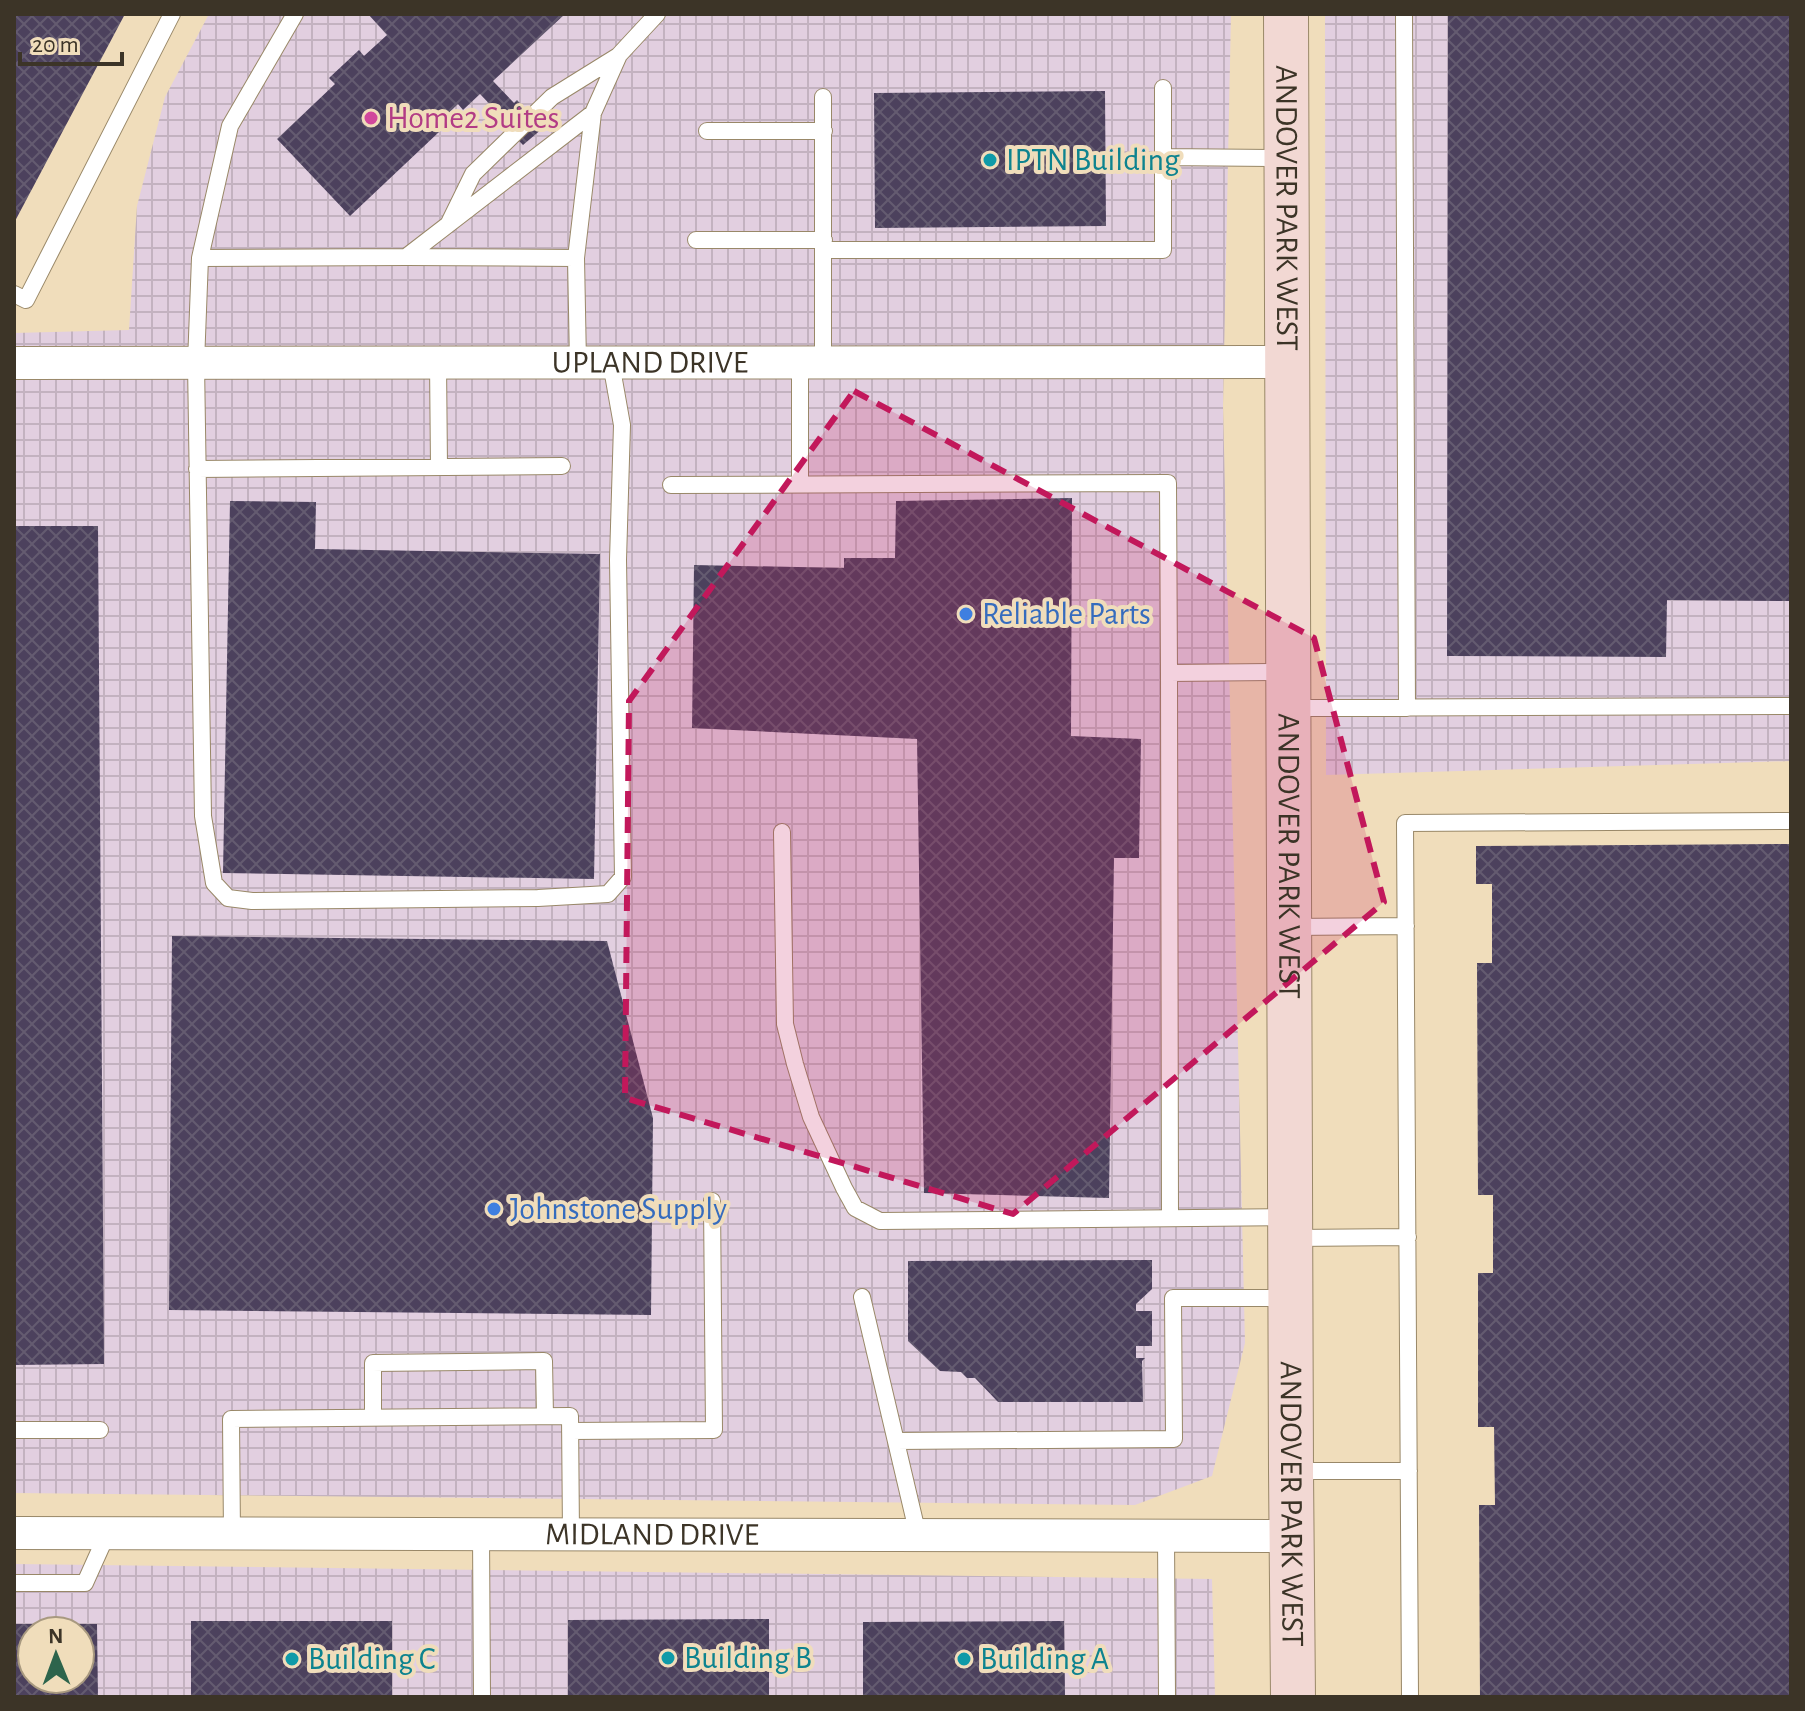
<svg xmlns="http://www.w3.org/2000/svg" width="1805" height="1711" font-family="'Alegreya Sans',sans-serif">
	<defs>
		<pattern id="industrial-grid" width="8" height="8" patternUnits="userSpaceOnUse" patternTransform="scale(2)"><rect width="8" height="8" fill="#e2cfe0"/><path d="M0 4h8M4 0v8" fill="none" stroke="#c3b2c0"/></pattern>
		<pattern id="building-cross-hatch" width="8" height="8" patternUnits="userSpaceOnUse" patternTransform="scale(2)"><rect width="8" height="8" fill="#4c415d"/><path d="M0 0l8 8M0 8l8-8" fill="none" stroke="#645b70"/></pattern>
	</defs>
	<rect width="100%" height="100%" fill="#f0ddbb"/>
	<!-- industrial -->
	<path fill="url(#industrial-grid)" fill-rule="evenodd" d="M209,14H1231L1223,406L1245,1343L1212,1476L1135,1505L14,1493V333L129,330L137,206L165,97Z
		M1325,14H1791V761L1326,775Z
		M14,1564L1212,1579L1215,1697H14ZM32,1631H80V1679H32Z"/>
	<!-- building -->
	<path fill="url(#building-cross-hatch)" fill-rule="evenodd" d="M14,14H125L14,223Z
		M368,14H565L493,81L514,103L517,100L543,128L523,145L497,118L500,115L480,94L463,110L458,104L434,127L439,132L350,216L277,139L335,84L329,78L359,50L364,56L387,35Z
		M1448,14H1791V601L1667,600L1666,657L1447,656Z
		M1105,91L1106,226L875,228L874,93Z
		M1072,498L1071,736L1141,739L1139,858H1114L1109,1198L924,1193L917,739L692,728L694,565L844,568V558H895L896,501Z
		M230,501L316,502L315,549L600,554L594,879L223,873Z
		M14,526H98L104,1364L14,1365Z
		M1791,844V1697H1480L1479,1505H1495L1494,1427H1478V1273H1493V1195H1478L1477,963H1492V884H1476V846Z
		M172,936L607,941L653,1118L651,1315L169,1310Z
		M1152,1260V1289L1136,1304V1311H1152V1346H1136V1358H1145L1142,1361L1143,1402H998L975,1378H967L961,1372L940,1371L908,1341V1261Z
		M769,1619V1697H568V1620Z
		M191,1621H392V1697H191Z
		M1064,1621L1065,1697H863V1622Z
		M14,1624H97L98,1697H14ZM32,1631H80V1679H32Z"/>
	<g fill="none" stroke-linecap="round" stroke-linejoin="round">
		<!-- lane casing -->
		<g stroke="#998868" stroke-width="18">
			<path id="lane" d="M295,14L230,126L200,258L196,363L203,816L214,883L228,898L252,901L538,898L608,894L623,877L618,560L622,425L611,363
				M1404,14L1407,708
				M823,97V363
				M707,131H824
				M1163,157L1285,158
				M449,223L473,174L552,97L618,56
				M696,240H824
				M823,250H1163V88
				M406,257L593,113
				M200,258L406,257L576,258
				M14,294L26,300L172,14
				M438,363L439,467
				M578,363L576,258L593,113L619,55L657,14
				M800,363V484
				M197,469L562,466
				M671,485L1168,483L1169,673
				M1289,708L1791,706
				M782,832L785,1024L795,1064L811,1117L844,1188L855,1208L880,1221L1289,1217
				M1290,927L1406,926
				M1170,1218L1169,673L1286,672
				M1292,1238L1408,1237
				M862,1297L918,1535
				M373,1418V1363L544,1361L545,1416
				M14,1430H100
				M570,1431L714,1430L712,1201
				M896,1441L1174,1439L1173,1298H1288
				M1292,1471H1409
				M232,1534L231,1419L570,1416L571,1535
				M481,1534L482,1697
				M1166,1536L1167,1697
				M14,1583H85L107,1534
				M1410,1697L1405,823L1788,821"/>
		</g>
		<!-- street casing -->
		<g stroke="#998868" stroke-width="34">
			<g id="street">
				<path id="s1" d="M14,363L1287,362"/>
				<path id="s2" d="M14,1533L1291,1536"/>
			</g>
		</g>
		<!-- secondary casing -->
		<g stroke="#998868" stroke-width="46">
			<g id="secondary">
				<path id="s3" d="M1286,14L1291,1471L1293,1697"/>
			</g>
		</g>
		<!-- lane -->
		<use href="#lane" stroke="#fff" stroke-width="16"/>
		<!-- street -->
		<use href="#street" stroke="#fff" stroke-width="32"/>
		<!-- secondary -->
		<use href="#secondary" stroke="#f2d8d3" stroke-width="44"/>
	</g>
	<!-- marked area -->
	<path fill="#c2185b" fill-opacity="0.2" stroke="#c2185b" stroke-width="6" stroke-dasharray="16 10" stroke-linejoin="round" d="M854,391L1314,638L1384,902L1013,1214L625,1098L629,701Z"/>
	<!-- markers -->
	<circle fill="#d1479c" stroke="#f0ddbb" stroke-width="3" cx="371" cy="118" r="8"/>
	<g fill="#0f9aa8" stroke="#f0ddbb" stroke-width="3">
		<circle cx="990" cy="160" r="8"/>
		<circle cx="668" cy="1658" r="8"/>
		<circle cx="292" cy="1659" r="8"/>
		<circle cx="964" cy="1659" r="8"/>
	</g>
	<g fill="#3f7fe0" stroke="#f0ddbb" stroke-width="3">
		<circle cx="966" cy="614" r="8"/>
		<circle cx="494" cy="1209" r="8"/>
	</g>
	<g text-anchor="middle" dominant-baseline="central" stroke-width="8" stroke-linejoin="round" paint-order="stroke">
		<!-- hotel labels -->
		<g font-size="32" fill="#b23c85" stroke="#f0ddbb" text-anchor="start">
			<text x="387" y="118">Home2 Suites</text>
		</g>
		<!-- culture labels -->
		<g font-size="32" fill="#0d838f" stroke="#f0ddbb" text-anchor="start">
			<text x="1006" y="160">IPTN Building</text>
			<text x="684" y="1658">Building B</text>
			<text x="308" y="1659">Building C</text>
			<text x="980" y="1659">Building A</text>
		</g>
		<!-- street labels -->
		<g font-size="32" fill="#3c3427" stroke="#f0ddbb">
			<text stroke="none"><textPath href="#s3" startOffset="194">ANDOVER PARK WEST</textPath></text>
			<text stroke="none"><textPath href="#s1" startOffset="636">UPLAND DRIVE</textPath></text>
			<text stroke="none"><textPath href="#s3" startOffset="842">ANDOVER PARK WEST</textPath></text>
			<text stroke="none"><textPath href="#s3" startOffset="1490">ANDOVER PARK WEST</textPath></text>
			<text stroke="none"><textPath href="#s2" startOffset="638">MIDLAND DRIVE</textPath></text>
		</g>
		<!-- shop labels -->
		<g font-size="32" fill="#366cbe" stroke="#f0ddbb" text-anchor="start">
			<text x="982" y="614">Reliable Parts</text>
			<text x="510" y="1209">Johnstone Supply</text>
		</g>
	</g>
	<!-- border -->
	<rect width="1805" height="1711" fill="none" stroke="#3c3427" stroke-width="32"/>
	<!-- north arrow -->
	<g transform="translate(56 1655) rotate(359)"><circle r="38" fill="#f0ddbb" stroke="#a89980" stroke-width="2"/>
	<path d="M0-6L14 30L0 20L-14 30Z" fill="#2d644c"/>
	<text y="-12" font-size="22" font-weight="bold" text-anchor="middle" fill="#3c3427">N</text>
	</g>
	<!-- scale -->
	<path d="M20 52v12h102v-12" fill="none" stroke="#3c3427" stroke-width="4"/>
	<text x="32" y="52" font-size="24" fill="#3c3427" stroke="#f0ddbb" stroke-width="6" paint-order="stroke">20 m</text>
</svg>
